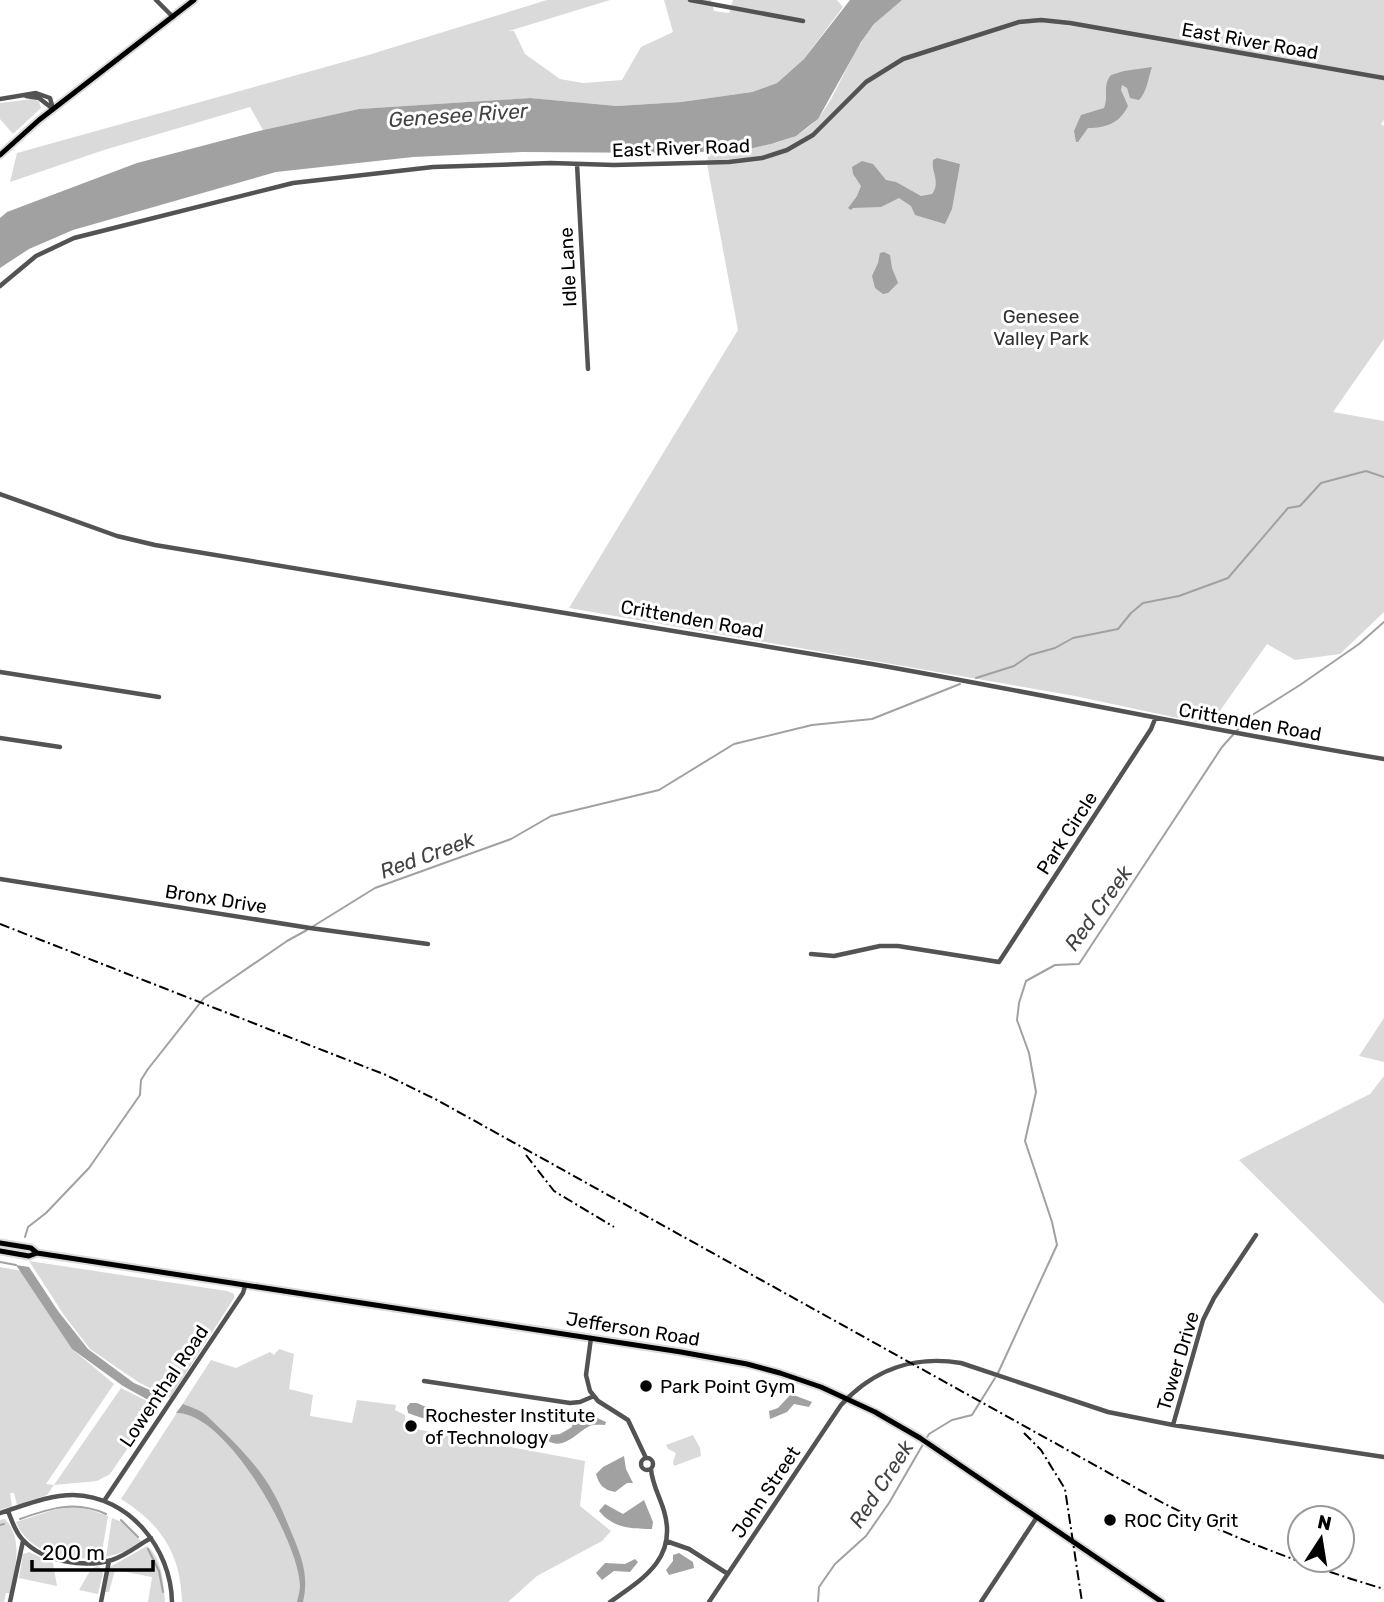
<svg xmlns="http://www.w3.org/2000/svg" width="1384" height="1602" font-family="Rubik,sans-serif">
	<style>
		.green { fill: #dadada }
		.water { fill: #a1a1a1 }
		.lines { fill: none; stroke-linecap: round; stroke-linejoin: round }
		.stream { stroke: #a1a1a1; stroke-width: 2 }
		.major-casing { stroke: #dbdbdb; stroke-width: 9 }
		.minor { stroke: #535353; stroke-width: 4.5 }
		.major { stroke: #000; stroke-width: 5 }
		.rail { stroke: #000; stroke-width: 2; stroke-dasharray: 10 3.5 2 3.5; stroke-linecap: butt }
		.poi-dot { fill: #000; stroke: #fff; stroke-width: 2.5 }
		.labels { text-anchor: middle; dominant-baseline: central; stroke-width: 6; stroke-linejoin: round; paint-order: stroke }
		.street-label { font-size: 19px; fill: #000; stroke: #fff }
		.park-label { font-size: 19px; fill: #313131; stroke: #fff }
		.poi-label { font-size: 19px; fill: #000; stroke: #fff; text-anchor: start }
		.water-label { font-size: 21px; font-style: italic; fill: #424242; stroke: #fff }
	</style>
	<rect width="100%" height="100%" fill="#fff"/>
	<path class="green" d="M547 0H610L509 31H514L525 54 560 79 583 83 622 80 641 47 673 32 664 0H711L714 11 729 13 733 0H837L843 7 804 59 777 83 752 92 681 102 617 106 530 98 360 109 263 130 250 107 104 150 10 182 17 153 365 56Z
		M902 0H1384V120L1381 124 1384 126V339L1333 412 1384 421V612L1340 654 1295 660 1267 644 1210 725 1075 696 569 608 738 330 707 164 709 151C738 150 767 148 794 136 823 124 834 92 848 66 861 40 877 15 902 0Z
		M32 99 39 101 41 108 13 134 0 119V103Z
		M1384 1018V1062L1359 1056Z
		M1384 1076V1304L1239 1160 1370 1094Z
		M29 1261 227 1291 234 1294V1298L170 1398 138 1382 90 1349 64 1315Z
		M0 1267 22 1271 72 1349 114 1384 46 1484 54 1485 121 1388 157 1406 110 1474 97 1481 54 1485 47 1495 17 1505 14 1493H10L12 1506 0 1510Z
		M279 1349 294 1354 289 1389 313 1395 310 1416 352 1423 357 1400 396 1405 395 1410 405 1415V1427L585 1461 580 1506 611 1531 602 1541 537 1576 508 1602H182C181 1554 161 1524 121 1499L211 1360 236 1368 270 1352 274 1355Z
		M693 1435 700 1448 701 1456 674 1466 673 1462 676 1453 668 1449 666 1445Z
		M66 1506 88 1509 108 1516 101 1558C70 1560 30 1556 16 1522Z
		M112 1518 122 1522 141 1541 126 1551 106 1557Z
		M5 1519C24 1541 15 1566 10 1593H6L4 1602H0V1520Z
		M147 1546C162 1558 164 1584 165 1602H148L152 1577 115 1570 109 1592H105L110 1567Z
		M29 1552 53 1563 57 1586 19 1578 23 1554Z
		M98 1566 103 1573 98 1594 79 1590 91 1569Z"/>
	<path class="water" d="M850 0H902L874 24 861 42 818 119 796 136 771 144 744 150 676 153 522 152 413 157 276 172 73 230 29 249 0 268V218L7 212 137 163 263 130 359 109 530 98 617 106 681 102 752 92 777 83 804 59Z
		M1152 67C1148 78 1147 92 1139 100L1130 98 1127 88 1122 85 1121 90 1128 106C1120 123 1106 128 1088 128L1078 142H1076L1074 131 1081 115 1104 108C1109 96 1102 86 1111 75L1124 71Z
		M937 158 960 164 952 209 945 224 915 215 911 206 899 198 881 207 853 208 851 210 848 208 857 196 861 186 853 174 852 167 862 161 873 164 886 180 896 182 921 196 932 194C941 182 931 173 933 160Z
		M884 252 890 255 892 268 898 283 888 293 883 294 875 288 872 276 878 263 880 253Z
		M16 1265 29 1267 58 1311 88 1349 134 1383 166 1397 159 1406 123 1386 72 1349Z
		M791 1394 812 1402 809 1407 794 1404 787 1412 770 1419 769 1411 778 1408Z
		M410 1403H417L438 1412 459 1411 466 1419 463 1422C451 1418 443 1420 432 1420 424 1419 416 1416 408 1413L407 1407Z
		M183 1404C190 1407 201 1410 207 1416 230 1438 258 1464 274 1494 281 1506 286 1520 292 1534 302 1558 309 1576 303 1602H297C298 1597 300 1591 300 1586 299 1541 226 1411 176 1413Z
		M581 1417H595L606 1422 605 1425C599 1425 592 1424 588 1427 575 1434 564 1450 548 1441L551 1435 560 1434 572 1427 573 1419Z
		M624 1456 626 1469 633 1483H627L615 1492C604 1490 599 1485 596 1474L603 1467Z
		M644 1500 653 1522 652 1529C631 1529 613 1528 599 1511L605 1504 623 1514Z
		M679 1553 693 1562 694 1568 669 1575 666 1570 673 1561V1555Z
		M635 1559 638 1562 630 1572 614 1571 602 1580 596 1573 605 1563 625 1564Z"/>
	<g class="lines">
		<path class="stream" d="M976 678 1014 666 1030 655 1055 648 1073 638 1118 629 1131 613 1143 603 1179 596 1228 578 1288 508 1300 506 1321 483 1366 471 1384 477
			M312 927 375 888 511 839 551 816 659 790 734 744 812 725 872 719 960 684
			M25 1237 28 1227 46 1213 89 1168 140 1095 141 1080 148 1069 204 998 287 941 307 930
			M0 1262 16 1265
			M998 1373 1057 1245 1052 1222 1025 1141 1036 1092 1029 1053 1017 1020 1019 1003 1026 981 1055 965 1079 964 1222 747 1249 717 1300 685 1359 644 1384 622
			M20 1519C51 1508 75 1500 106 1514
			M121 1520 138 1537
			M0 1525 4 1524
			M148 1549 159 1571 163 1592
			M818 1602 819 1587 835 1564 866 1536 889 1503 929 1434 952 1420 972 1415 995 1378"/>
		<g class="major-casing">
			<path id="major" d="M0 155 39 120 194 0
				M0 1243 31 1248 37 1253
				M0 1251 29 1256 37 1253 681 1352 747 1364 780 1373 821 1387 875 1412 920 1438 1162 1602"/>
		</g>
		<path class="minor" d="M156 0 173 17
			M690 0 803 21
			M26 96 39 98 53 109
			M0 99 36 93 50 98 53 109
			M577 164 588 369
			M0 286 36 256 74 238 293 183 433 167 551 163 614 165 729 162 762 158 787 150 813 135 866 82 903 59 1019 22 1041 20 1070 23 1384 78
			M0 494 117 536 155 545C394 586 633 623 872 664 1043 694 1213 731 1384 759
			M0 672 159 697
			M0 738 60 747
			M0 879 310 928 428 944
			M811 954 834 956 880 946H898L999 962 1151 729 1155 719
			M591 1338 586 1375 590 1391 598 1401 628 1420 646 1458
			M424 1381 570 1403 580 1402 594 1396
			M1173 1425 1203 1320 1214 1298 1256 1235
			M641 1464a6 6 0 1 1 12 0a6 6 0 1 1-12 0Z
			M104 1501 243 1293 245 1286
			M8 1511C12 1521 15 1532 23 1540 43 1562 85 1568 112 1560 127 1555 138 1545 151 1538
			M0 1513C23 1506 48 1495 73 1495 129 1496 171 1548 172 1602
			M666 1541 689 1549 728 1574
			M10 1602 23 1541
			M101 1602 109 1561
			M610 1602C643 1579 678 1558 664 1511 660 1497 652 1484 651 1469
			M709 1602 841 1405C873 1370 914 1355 961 1363L1108 1412 1173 1425 1384 1457
			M981 1602 1037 1517"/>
		<use href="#major" class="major"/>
		<path class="rail" d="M0 924 386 1075 437 1100 1163 1503C1234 1539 1307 1566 1384 1589
			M526 1155 554 1191 614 1227
			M1024 1433 1041 1450 1065 1489 1082 1602"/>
	</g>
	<g class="poi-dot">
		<circle cx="646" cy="1386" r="7"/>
		<circle cx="411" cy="1426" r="7"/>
		<circle cx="1110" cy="1520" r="7"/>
	</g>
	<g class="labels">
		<g class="street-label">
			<text transform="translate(1250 41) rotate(10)">East River Road</text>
			<text transform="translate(681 148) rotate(-2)">East River Road</text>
			<text transform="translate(568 267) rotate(-93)">Idle Lane</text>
			<text transform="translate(692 619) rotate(10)">Crittenden Road</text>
			<text transform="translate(1250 722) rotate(10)">Crittenden Road</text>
			<text transform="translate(1067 833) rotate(-57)">Park Circle</text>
			<text transform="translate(216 899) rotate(9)">Bronx Drive</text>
			<text transform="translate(633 1329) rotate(9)">Jefferson Road</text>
			<text transform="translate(1178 1361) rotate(-73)">Tower Drive</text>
			<text transform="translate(164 1386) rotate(-56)">Lowenthal Road</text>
			<text transform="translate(766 1492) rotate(-56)">John Street</text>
		</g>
		<g class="park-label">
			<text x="1041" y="316">Genesee<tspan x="1041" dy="22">Valley Park</tspan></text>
		</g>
		<g class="poi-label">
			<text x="660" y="1386">Park Point Gym</text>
			<text x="425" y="1415">Rochester Institute<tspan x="425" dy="22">of Technology</tspan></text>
			<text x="1124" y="1520">ROC City Grit</text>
		</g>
		<g class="water-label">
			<text transform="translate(458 115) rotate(-4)">Genesee River</text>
			<text transform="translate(427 855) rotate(-20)">Red Creek</text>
			<text transform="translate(1098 908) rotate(-54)">Red Creek</text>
			<text transform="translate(881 1484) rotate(-57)">Red Creek</text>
		</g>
	</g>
	<g transform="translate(1321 1539) rotate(12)"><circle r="33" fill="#ffffff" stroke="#999999" stroke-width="2"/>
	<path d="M0-5L12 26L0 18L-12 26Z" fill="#000000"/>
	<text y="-10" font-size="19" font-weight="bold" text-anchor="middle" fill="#000000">N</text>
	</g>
	<path d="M32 1560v10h121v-10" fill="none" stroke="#000000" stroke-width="3.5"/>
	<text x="42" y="1560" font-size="21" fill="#000000" stroke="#ffffff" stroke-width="5" paint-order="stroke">200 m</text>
</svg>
